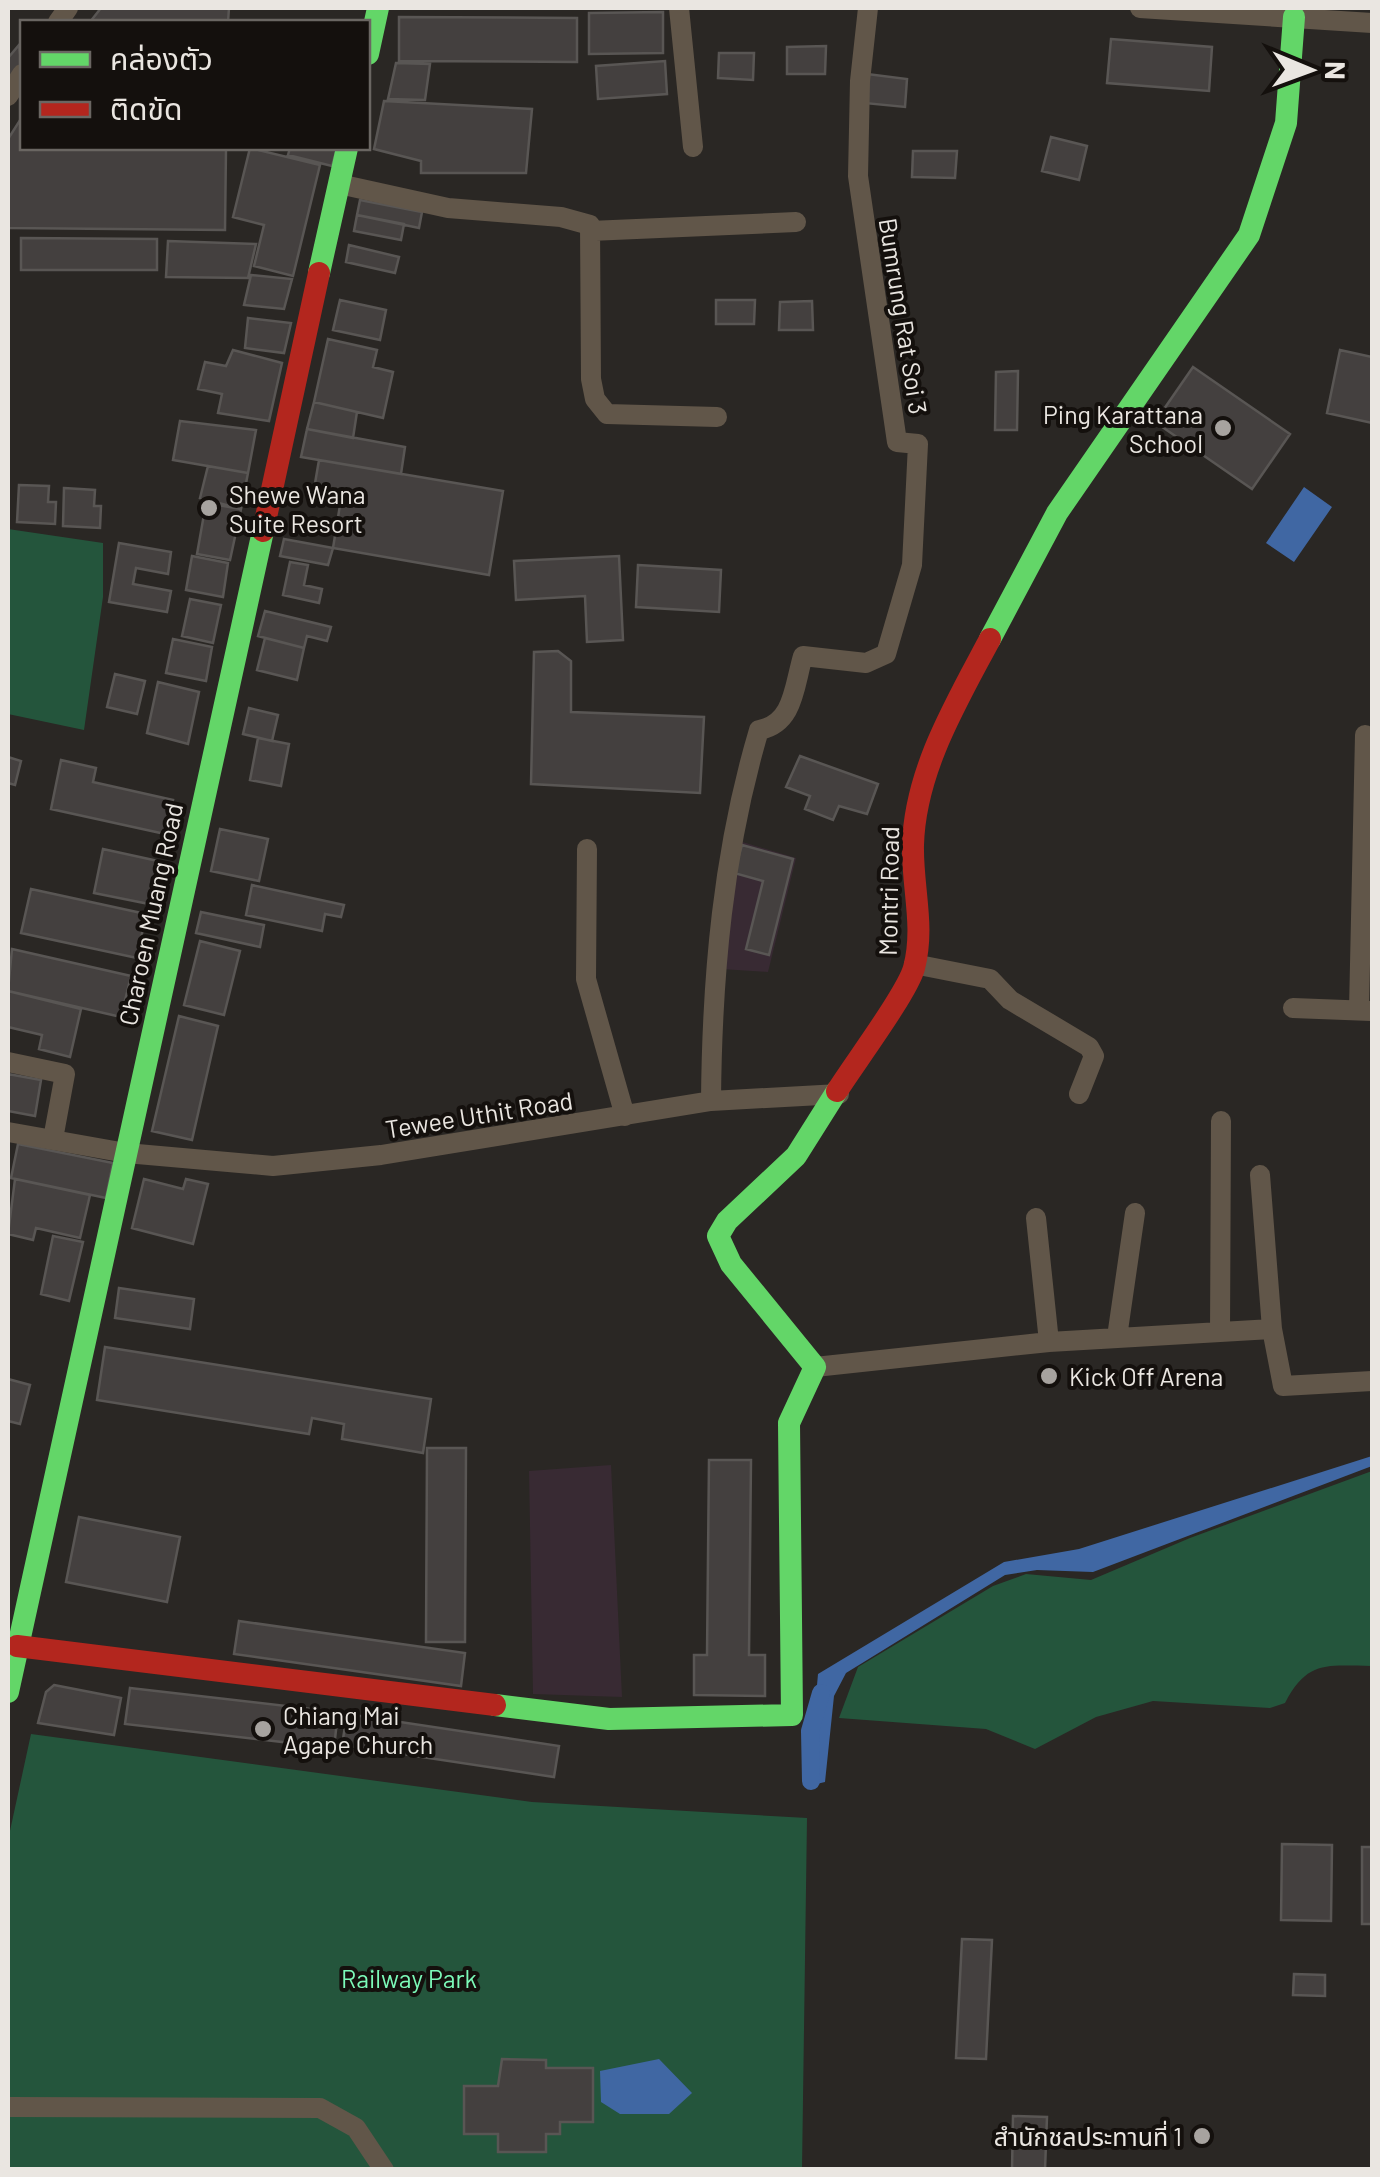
<svg xmlns="http://www.w3.org/2000/svg" width="1380" height="2177" font-family="Barlow,'Noto Sans Thai',sans-serif">
	<style>
		.industrial { fill: #382a33 }
		.green { fill: #24553c }
		.water { fill: #4067a3 }
		.lines { fill: none; stroke-linecap: round; stroke-linejoin: round }
		.canal { stroke: #4067a3; stroke-width: 18 }
		.building { fill: #44403f; stroke: #595654; stroke-width: 2.5 }
		.street { stroke: #615649; stroke-width: 20 }
		.fast { stroke: #63d668; stroke-width: 22 }
		.jam { stroke: #b3261e; stroke-width: 22 }
		.poi-dot { fill: #a7a39f; stroke: #14100d; stroke-width: 4 }
		.labels { text-anchor: middle; dominant-baseline: central; stroke-width: 8; stroke-linejoin: round; paint-order: stroke }
		.street-label { font-size: 25px; fill: #eae6e1; stroke: #14100d }
		.poi-label { font-size: 25px; fill: #eae6e1; stroke: #14100d; text-anchor: start }
		.park-label { font-size: 25px; fill: #7cfab9; stroke: #14100d }
	</style>
	<rect width="100%" height="100%" fill="#2a2724"/>
	<path class="industrial" d="M739 841 796 858 768 972 721 969Z
		M611 1465 622 1697 533 1694 529 1471Z"/>
	<path class="green" d="M8 529 103 543V597L84 730 8 714Z
		M1372 1471V1666C1328 1666 1308 1659 1285 1703L1270 1708 1153 1701 1096 1717 1035 1749 986 1729 839 1718 858 1667 993 1586 1026 1574 1091 1580 1190 1538Z
		M31 1734 532 1802 807 1818 802 2169 8 2170V1840Z"/>
	<path class="water" d="M1304 487 1332 507 1294 562 1266 543Z
		M1372 1456V1466L1093 1572 1037 1570 1005 1575 846 1673 834 1696 825 1782 808 1786 818 1674 1004 1562 1079 1549Z
		M659 2059 692 2093 669 2114H620L601 2102 600 2071Z"/>
	<g class="lines">
		<path class="canal" d="M811 1781 810 1731 821 1693"/>
	</g>
	<path class="building" d="M101 8H229L228 22H90Z
		M663 12V53L589 54V13Z
		M399 17 577 18V62L399 61Z
		M1111 39 1212 47 1209 91 1107 83Z
		M19 45 22 69 8 90V58Z
		M826 46 825 74H787V47Z
		M719 53H754L753 80 718 78Z
		M665 61 667 94 598 99 596 66Z
		M396 63 430 64 425 100 388 99Z
		M867 74 907 79 905 107 864 103Z
		M384 101 532 109 526 173H421V161L374 149Z
		M22 117V148H226L225 230 8 228V139Z
		M1051 137 1087 146 1079 180 1042 171Z
		M250 148 320 165 293 276 254 266 264 225 233 217Z
		M290 148H337L332 166 288 155Z
		M913 151H957L955 178 912 177Z
		M360 200 422 212 419 228 357 215Z
		M357 215 404 224 401 240 354 231Z
		M21 238 157 239V270H21Z
		M168 241 256 244 248 278 166 277Z
		M349 245 399 257 395 273 346 262Z
		M251 275 292 279 284 309 244 305Z
		M340 300 386 310 380 340 333 330Z
		M716 300H755L754 324H716Z
		M812 301 813 330H779L780 302Z
		M248 318 291 323 284 353 245 348Z
		M328 339 377 350 373 367 393 372 383 418 314 402Z
		M233 350 282 363 269 421 218 413 222 394 198 389 205 362 226 366Z
		M1340 350 1372 357V423L1327 413Z
		M1193 367 1290 434 1252 489 1155 422Z
		M1018 371 1017 430H995L996 372Z
		M314 402 357 412 353 438 307 429Z
		M180 421 256 430 248 473 173 460Z
		M307 429 405 447 401 474 301 457Z
		M319 460 503 491 489 575 333 548 341 499 313 495Z
		M208 466 248 473 241 509 200 498Z
		M19 485 49 486 48 502H56L55 524 17 522Z
		M64 488 95 490 94 506H101L100 528 63 526Z
		M206 503 241 509 230 560 197 554Z
		M284 539 333 548 328 565 280 556Z
		M119 543 171 552 168 574 136 568 133 584 171 591 167 612 109 602Z
		M192 556 228 563 223 597 186 590Z
		M619 556 623 640 587 642 585 596 516 600 514 561Z
		M290 562 308 565 304 585 322 589 319 603 283 595Z
		M638 565 721 570 719 612 636 607Z
		M190 599 221 605 213 643 182 636Z
		M265 611 331 627 327 641 307 636 304 648 258 636Z
		M265 638 304 648 297 680 257 670Z
		M173 639 212 647 206 681 166 673Z
		M558 651 571 661V712L704 717 700 793 531 784 534 652Z
		M115 674 145 681 137 714 107 707Z
		M158 682 199 692 188 744 147 733Z
		M249 708 278 715 272 741 243 734Z
		M258 738 289 744 281 786 250 780Z
		M800 756 878 784 867 814 839 806 833 820 805 809 810 796 786 787Z
		M8 757 21 761 15 785 8 783Z
		M61 760 96 768 93 782 173 800 165 834 51 809Z
		M220 829 268 839 259 881 211 871Z
		M742 845 793 859 769 955 746 949 763 881 734 873Z
		M103 849 158 861 149 904 94 893Z
		M252 885 344 905 341 917 325 914 322 931 246 915Z
		M31 889 146 914 137 958 21 933Z
		M201 912 264 925 260 947 196 933Z
		M200 941 240 951 224 1015 184 1005Z
		M12 949 131 976 121 1017 8 991Z
		M8 991 81 1009 70 1057 39 1049 42 1035 8 1027Z
		M179 1016 218 1026 192 1140 152 1131Z
		M8 1074 41 1080 35 1116 8 1111Z
		M18 1144 113 1163 106 1198 11 1178Z
		M15 1179 90 1195 80 1238 36 1228 33 1240 8 1234Z
		M144 1179 183 1189 186 1179 208 1184 193 1244 132 1228Z
		M53 1236 83 1242 69 1301 41 1294Z
		M119 1288 194 1299 190 1329 115 1318Z
		M105 1347 431 1399 423 1453 342 1439 344 1424 312 1418 309 1434 97 1400Z
		M8 1379 30 1385 20 1424 8 1421Z
		M427 1448H466L465 1642H426Z
		M709 1460H751L749 1655H765V1696L694 1695V1655H707Z
		M79 1517 180 1537 167 1602 66 1582Z
		M239 1621 465 1653 461 1686 234 1654Z
		M54 1685 121 1698 114 1735 38 1723 46 1692Z
		M130 1688 338 1712 334 1748 125 1724Z
		M347 1714 559 1746 554 1777 342 1745Z
		M1282 1844 1332 1845 1331 1921 1281 1920Z
		M1362 1847H1372V1924H1362Z
		M962 1939 992 1940 986 2059 956 2058Z
		M1294 1974 1325 1975V1996L1293 1995Z
		M502 2059 546 2060V2068H593V2122H560V2134H546V2152H498V2134H464V2086H498Z
		M1013 2116 1047 2117 1045 2170H1012Z"/>
	<g class="lines">
		<path class="street" d="M679 8 693 147
			M1140 8 1372 23
			M58 22 68 8
			M8 96 22 74
			M339 184 448 208 561 217 590 225 591 379 595 399 607 414 717 417
			M590 231 796 222
			M587 849 586 979 625 1116
			M914 964 990 979 1010 1000 1089 1047 1094 1056 1079 1094
			M1293 1008 1371 1011
			M1359 1010 1365 735
			M8 1062 65 1074 53 1139
			M711 1101C712 976 723 851 759 730 794 724 794 686 803 656L866 663 886 654 912 565 918 444 897 442 858 176 860 81 868 8
			M8 1132 126 1153 273 1166 381 1155 711 1101 839 1094
			M1260 1175 1272 1329 1283 1386 1372 1381
			M1036 1218 1049 1342
			M1220 1332 1221 1121
			M1117 1337 1135 1213
			M815 1367 1049 1342 1272 1329
			M8 2107 320 2108 356 2128 384 2170"/>
		<path class="fast" d="M368 54 378 8
			M319 273 347 148
			M990 639 1057 513 1249 235 1286 123 1294 17
			M8 1692 263 531
			M495 1705 609 1719 792 1715 789 1423 815 1367 731 1264 718 1236 727 1221 796 1156 837 1091"/>
		<path class="jam" d="M263 531 319 273
			M837 1091C854 1064 907 993 914 968 925 926 912 887 913 845 915 771 956 703 990 639
			M17 1646 495 1705"/>
	</g>
	<g class="poi-dot">
		<circle cx="1223" cy="428" r="10"/>
		<circle cx="209" cy="508" r="10"/>
		<circle cx="1049" cy="1376" r="10"/>
		<circle cx="263" cy="1729" r="10"/>
		<circle cx="1202" cy="2136" r="10"/>
	</g>
	<g class="labels">
		<g class="street-label">
			<text transform="translate(904 316) rotate(81)">Bumrung Rat Soi 3</text>
			<text transform="translate(888 891) rotate(-89)">Montri Road</text>
			<text transform="translate(150 914) rotate(-78)">Charoen Muang Road</text>
			<text transform="translate(479 1114) rotate(-9)">Tewee Uthit Road</text>
		</g>
		<g class="poi-label">
			<text x="1203" y="414" text-anchor="end">Ping Karattana<tspan x="1203" dy="29">School</tspan></text>
			<text x="229" y="494">Shewe Wana<tspan x="229" dy="29">Suite Resort</tspan></text>
			<text x="1069" y="1376">Kick Off Arena</text>
			<text x="283" y="1715">Chiang Mai<tspan x="283" dy="29">Agape Church</tspan></text>
			<text x="1182" y="2136" text-anchor="end">สำนักชลประทานที่ 1</text>
		</g>
		<g class="park-label">
			<text x="409" y="1978">Railway Park</text>
		</g>
	</g>
	<rect width="1380" height="2177" fill="none" stroke="#eae6e1" stroke-width="20"/>
	<rect x="20" y="20" width="350" height="130" fill="#14100d" stroke="#6a6662" stroke-width="2.5"/>
	<rect x="40" y="52" width="50" height="15" fill="#63d668" stroke="#6a6662" stroke-width="2.5"/>
	<text x="110" y="70" font-size="30" fill="#eae6e1">คล่องตัว</text>
	<rect x="40" y="102" width="50" height="15" fill="#b3261e" stroke="#6a6662" stroke-width="2.5"/>
	<text x="110" y="120" font-size="30" fill="#eae6e1">ติดขัด</text>
	<g transform="translate(1310 70) rotate(91)" stroke="#14100d" stroke-width="8" paint-order="stroke">
	<path d="M0-8L18 38L0 25L-18 38Z" fill="#eae6e1"/>
	<text y="-15" font-size="28" font-weight="bold" text-anchor="middle" fill="#eae6e1">N</text>
	</g>
</svg>
